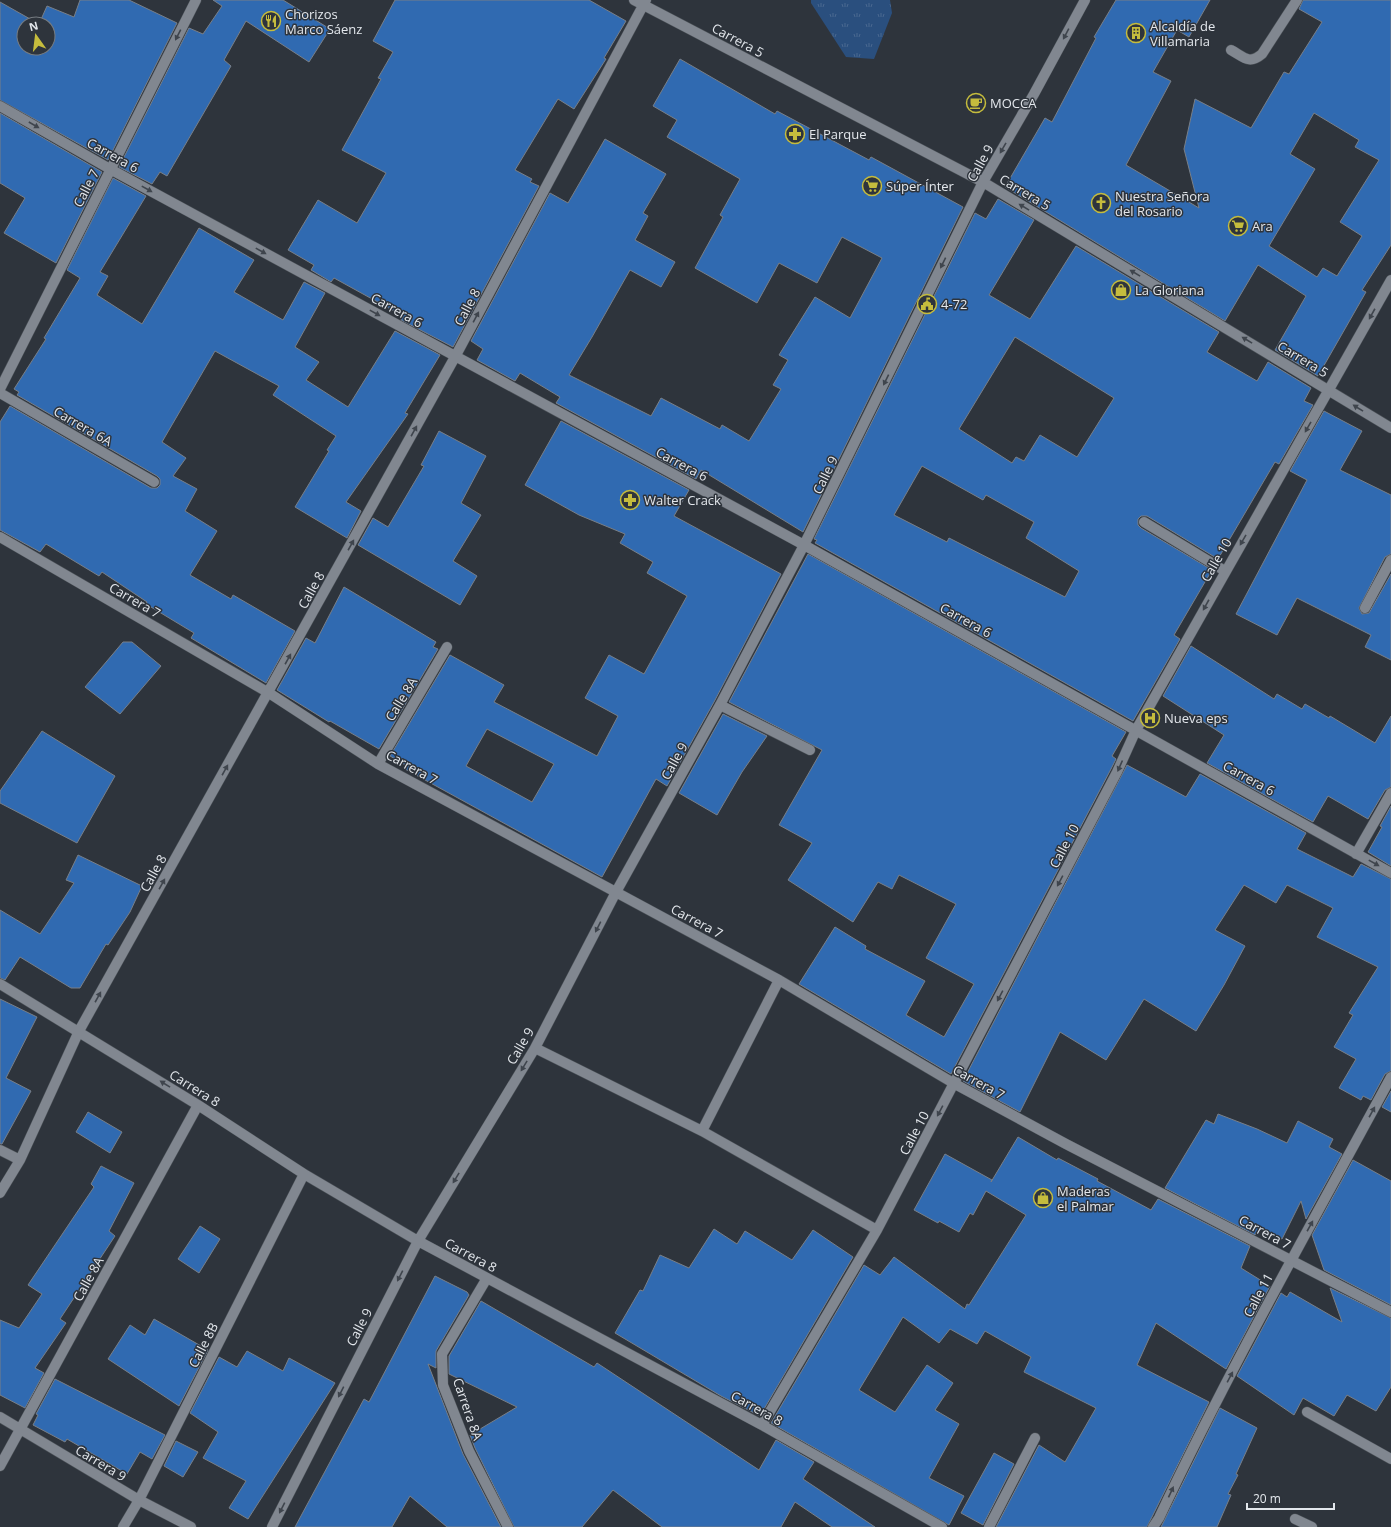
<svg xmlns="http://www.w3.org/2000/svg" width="1391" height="1527" font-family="'Open Sans',sans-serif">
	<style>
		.grass { fill: url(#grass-tufts) }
		.building { fill: #306ab1; stroke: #787f88; fill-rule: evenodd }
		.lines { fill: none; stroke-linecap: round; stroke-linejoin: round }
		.minor-casing { stroke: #4b5157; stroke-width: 11 }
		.minor { stroke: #818790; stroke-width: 10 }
		.oneway { fill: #3f454d }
		.labels { text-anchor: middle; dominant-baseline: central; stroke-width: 3; stroke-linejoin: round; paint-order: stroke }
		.poi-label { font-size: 13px; fill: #e3e7ec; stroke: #2e343c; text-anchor: start }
		.street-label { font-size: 13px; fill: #e3e7ec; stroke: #2e343c }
	</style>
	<defs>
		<pattern id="grass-tufts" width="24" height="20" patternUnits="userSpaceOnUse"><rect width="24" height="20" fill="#2a4f7e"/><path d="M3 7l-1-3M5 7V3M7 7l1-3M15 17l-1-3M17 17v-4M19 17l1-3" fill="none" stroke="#496890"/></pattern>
	</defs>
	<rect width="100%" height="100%" fill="#2e343c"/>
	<path class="grass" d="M811 0H890L892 13 874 59 846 57 811 3Z"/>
	<path class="building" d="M80 0H129L177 23 108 160 0 100V2L39 24H24V48H48V24H39L47 6 74 17Z
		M213 0H283L330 29 309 62 246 21 224 60 231 66 167 176 160 172 152 184 119 167 189 28 203 34 222 6Z
		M395 0H589L626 21 604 58 606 59 574 109 558 99 515 170 532 179 530 182 539 186 453 347 401 320 403 316 334 278 331 282 311 270 314 265 288 250 318 200 357 223 386 173 342 150 381 79 378 78 393 52 373 41Z
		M1116 0H1210L1189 37 1177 30 1153 72 1171 81 1126 165 1199 208 1184 149 1195 99 1251 128 1284 72 1289 74 1322 22 1299 9 1303 0H1391V245L1362 290 1366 292 1318 376 1275 350 1306 296 1258 265 1225 321 1005 187 1045 118 1052 122 1096 38 1094 37ZM1314 113 1359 140 1355 147 1379 160 1340 222 1362 236 1337 276 1323 268 1317 277 1269 246 1315 169 1290 154Z
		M680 59 775 114 777 111 869 160 871 157 963 207 803 532 701 470 696 479 567 409 556 403 560 397 520 373 515 381 477 360 483 349 471 341 550 193 568 203 605 139 666 174 643 213 648 216 635 240 675 262 661 287 630 270 592 337 569 375 651 416 661 398 720 429 722 425 749 441 781 389 773 385 788 360 779 355 815 297 850 318 882 258 842 237 817 283 779 263 757 303 695 268 723 217 720 215 740 179 667 137 677 120 653 106Z
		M0 113 102 172 56 263 4 233 25 198 0 183Z
		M113 178 146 196 100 272 108 276 97 295 142 324 199 228 254 260 234 292 283 320 304 282 325 293 295 347 319 362 306 380 348 407 395 331 440 355 405 413 408 414 346 502 361 511 347 538 295 507 329 451 327 450 336 436 273 395 279 386 215 351 162 442 186 458 173 476 197 489 185 511 217 531 190 575 231 599 233 595 295 631 266 683 191 638 194 633 146 604 147 602 102 572 99 576 46 544 40 552 0 530V422L10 406 151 488H157L160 485V479L157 476 17 395 19 392 14 389 46 339 44 338 80 278 67 270Z
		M998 199 1034 220 989 295 1030 319 1076 246 1219 332 1207 352 1257 381 1268 362 1311 388 1304 401 1313 405 1279 464 1275 462 1218 559 1147 516H1141L1138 519V525L1141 528 1212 570 1174 635 1180 639 1133 721 815 543 817 540 814 539 975 213 986 219ZM1015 337 1114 398 1077 457 1040 435 1024 461 1016 457 1012 463 959 429ZM922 466 983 500 986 495 1034 522 1026 538 1079 571 1065 597 949 538 947 542 894 515Z
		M1324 411 1362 431 1340 470 1391 495V554L1385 557 1359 608 1362 614 1369 613 1391 574V660L1365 647 1371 635 1297 598 1277 635 1236 614 1307 480 1290 471Z
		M561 421 689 490 674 516 781 574 714 702 667 786 656 779 602 877 405 769 407 766 390 756 450 655 504 685 494 702 597 756 618 716 585 698 609 655 644 674 687 596 647 573 653 562 620 543 625 534 579 515 525 485ZM487 729 554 764 532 802 466 766Z
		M439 431 486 456 461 503 481 515 453 561 477 576 460 605 358 545 373 518 388 527 424 466 421 465Z
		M808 554 1126 732 1112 756 1116 759 1111 769 951 1074 799 984 835 927 866 946 865 949 925 981 906 1015 944 1037 974 984 926 958 956 904 899 875 892 889 878 882 853 922 788 880 812 843 779 825 822 750 729 702Z
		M344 587 436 642 433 647 438 649 379 749 330 721 329 722 277 690 306 638 315 643Z
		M123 642H132L161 666 120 714 85 687Z
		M1191 646 1274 699 1277 694 1302 709 1305 704 1329 718 1330 716 1375 743 1391 716V787L1385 790 1368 819 1328 796 1313 822 1207 763 1224 735 1163 696Z
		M723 714 767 736 742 772 717 815 679 793Z
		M42 731 115 776 77 843 0 803V791Z
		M1127 765 1186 797 1200 774 1306 833 1297 849 1353 877 1361 864 1391 879V1071L1385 1074 1371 1100 1363 1096 1361 1100 1339 1088 1356 1059 1334 1047 1353 1015 1349 1013 1378 967 1317 937 1333 908 1287 885 1276 903 1244 885 1215 930 1245 946 1224 985 1196 1031 1144 999 1106 1060 1060 1032 1020 1112 963 1081Z
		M1391 806V866L1368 852 1382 827 1380 826Z
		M78 855 142 886 130 912 108 945 106 944 80 988H71L20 957 5 980 0 978V910L40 934 74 883 66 880Z
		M0 999 37 1017 6 1078 31 1091 2 1144H0Z
		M1391 1091V1112L1382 1107Z
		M88 1112 122 1132 110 1153 76 1132Z
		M1218 1114 1257 1129 1287 1143 1298 1121 1333 1139 1329 1147 1342 1154 1306 1219 1301 1201 1282 1239 1259 1227 1255 1235 1165 1188 1206 1120 1214 1124Z
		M1018 1137 1057 1160 1058 1158 1098 1179 1097 1181 1151 1210 1158 1199 1250 1246 1241 1268 1270 1286 1226 1369 1156 1323 1137 1365 1209 1402 1147 1527H996L1039 1445 1065 1462 1096 1408 1024 1372 1031 1357 985 1331 977 1344 950 1329 939 1343 903 1317 859 1390 895 1412 927 1365 953 1383 935 1410 959 1424 929 1478 964 1496 949 1525 771 1423 864 1265 880 1275 894 1257 965 1309 967 1304 969 1305 1026 1215 986 1191 973 1215 970 1213 959 1232 939 1221 938 1223 914 1210 945 1154 992 1180 991 1182Z
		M1353 1160 1391 1181V1305L1324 1270 1312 1235Z
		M101 1166 134 1183 109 1231 115 1236 60 1319 66 1323 35 1368 44 1373 25 1408 0 1395V1320L19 1328 42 1294 28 1285 94 1187 91 1184Z
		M200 1226 220 1239 199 1273 178 1259Z
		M714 1229 737 1244 745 1231 792 1260 813 1230 853 1257 760 1416 721 1396 615 1333 640 1290 643 1291 660 1255 689 1268Z
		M435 1276 467 1292 469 1295 436 1351V1368L428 1364 463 1454 501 1527H447L410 1496 392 1527H295L364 1399 369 1402Z
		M1330 1288 1391 1318V1387L1376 1411 1347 1395 1334 1416 1303 1398 1294 1415 1237 1376 1281 1293 1287 1297 1290 1292 1342 1322Z
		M481 1301 594 1367 597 1363 759 1470 776 1440 814 1462 803 1479 875 1527H832L795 1502 781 1527H662L613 1490 582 1527H514L475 1448 470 1435 517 1407 449 1374V1356Z
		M154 1319 208 1350 179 1406 108 1359 130 1325 145 1335Z
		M247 1351 283 1371 289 1358 335 1383 248 1519 229 1508 246 1481 203 1458 218 1432 190 1413 219 1357 237 1367Z
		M55 1379 165 1435 152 1459 140 1452 127 1474 67 1439 65 1442 33 1425 38 1415 36 1414Z
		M1220 1408 1257 1428 1236 1474 1238 1475 1228 1494 1231 1495 1217 1527H1161Z
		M176 1441 198 1452 183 1477 164 1466Z
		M994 1453 1014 1464 983 1525 961 1513Z"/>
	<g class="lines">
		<g class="minor-casing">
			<path id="minor" d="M634 0 983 182 1391 428
				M1231 50C1244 57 1249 65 1262 54L1297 0
				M0 106 110 169 804 545 1391 873
				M0 389 196 0
				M0 393 154 482
				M1144 522 1225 571
				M0 537 269 693 378 764 779 980 955 1084 1066 1144 1391 1312
				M1365 608 1391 560
				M720 705 810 750
				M378 764 447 647
				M1356 854 1391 793
				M0 984 198 1105 304 1174 418 1241 762 1425 942 1527
				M535 1048 702 1131 877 1230
				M702 1131 779 980
				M0 1150 20 1160
				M0 1193 20 1160 79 1031 455 357 646 0
				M487 1278 442 1354 443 1385 469 1451 508 1527
				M1307 1412 1391 1459
				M0 1417 139 1500 191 1527
				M762 1425 877 1230 1117 772 1136 730 1391 280
				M0 1466 198 1105
				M1295 1519 1312 1527
				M123 1527 139 1500 304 1174
				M272 1527 418 1241 535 1048 616 892 720 705 804 545 983 182 1034 94 1085 0
				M989 1527 1035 1438
				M1153 1527 1159 1518C1230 1368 1312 1223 1391 1077"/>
		</g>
		<use href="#minor" class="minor"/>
	</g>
	<defs><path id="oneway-solid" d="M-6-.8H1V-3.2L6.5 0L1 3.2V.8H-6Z"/></defs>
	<g class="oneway">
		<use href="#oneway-solid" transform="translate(1066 34) rotate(118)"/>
		<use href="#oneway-solid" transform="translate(178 35) rotate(117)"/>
		<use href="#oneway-solid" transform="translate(34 125) rotate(30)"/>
		<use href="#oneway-solid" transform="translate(1003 148) rotate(120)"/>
		<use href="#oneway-solid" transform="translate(147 189) rotate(29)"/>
		<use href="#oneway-solid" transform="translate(1024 207) rotate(-149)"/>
		<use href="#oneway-solid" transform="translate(261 251) rotate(29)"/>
		<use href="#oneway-solid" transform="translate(943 263) rotate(116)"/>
		<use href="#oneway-solid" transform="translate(1135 273) rotate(-149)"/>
		<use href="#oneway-solid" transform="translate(375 313) rotate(29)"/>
		<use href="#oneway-solid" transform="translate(1372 314) rotate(119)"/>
		<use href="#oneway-solid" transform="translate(476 317) rotate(-62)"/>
		<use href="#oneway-solid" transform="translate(1247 340) rotate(-149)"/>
		<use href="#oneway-solid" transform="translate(886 380) rotate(116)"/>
		<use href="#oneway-solid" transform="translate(1358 408) rotate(-148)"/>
		<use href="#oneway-solid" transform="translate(1308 427) rotate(120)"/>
		<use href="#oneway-solid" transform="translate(414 431) rotate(-61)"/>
		<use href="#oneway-solid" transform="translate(1243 540) rotate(120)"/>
		<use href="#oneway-solid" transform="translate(351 545) rotate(-61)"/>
		<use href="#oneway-solid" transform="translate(1206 605) rotate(119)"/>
		<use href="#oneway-solid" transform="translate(288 659) rotate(-61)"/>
		<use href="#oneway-solid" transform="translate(1120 766) rotate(114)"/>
		<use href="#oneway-solid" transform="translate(225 770) rotate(-61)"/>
		<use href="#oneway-solid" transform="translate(1374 863) rotate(29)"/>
		<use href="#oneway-solid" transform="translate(1060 881) rotate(118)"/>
		<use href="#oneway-solid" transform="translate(162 884) rotate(-61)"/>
		<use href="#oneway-solid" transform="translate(598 927) rotate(117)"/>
		<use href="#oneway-solid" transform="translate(1000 996) rotate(118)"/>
		<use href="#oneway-solid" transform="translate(98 997) rotate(-61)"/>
		<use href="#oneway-solid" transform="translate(524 1066) rotate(121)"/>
		<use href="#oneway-solid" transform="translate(165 1084) rotate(-148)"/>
		<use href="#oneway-solid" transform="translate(940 1111) rotate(118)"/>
		<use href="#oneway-solid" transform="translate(1372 1112) rotate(-61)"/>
		<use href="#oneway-solid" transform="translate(456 1178) rotate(121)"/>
		<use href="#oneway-solid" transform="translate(1310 1226) rotate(-61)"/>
		<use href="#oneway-solid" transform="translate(400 1276) rotate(117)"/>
		<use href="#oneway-solid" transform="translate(1230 1377) rotate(-62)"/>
		<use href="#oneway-solid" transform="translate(341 1392) rotate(117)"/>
		<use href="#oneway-solid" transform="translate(1171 1492) rotate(-65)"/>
		<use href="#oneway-solid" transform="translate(282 1508) rotate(117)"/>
	</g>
	<defs>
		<g id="restaurant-ring" transform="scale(1)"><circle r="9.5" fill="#2e343c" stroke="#c5bc3d" stroke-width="1.5"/><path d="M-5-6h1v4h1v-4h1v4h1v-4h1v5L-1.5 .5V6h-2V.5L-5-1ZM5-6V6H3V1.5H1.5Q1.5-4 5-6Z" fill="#c5bc3d"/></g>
		<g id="building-ring" transform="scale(1)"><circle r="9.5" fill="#2e343c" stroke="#c5bc3d" stroke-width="1.5"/><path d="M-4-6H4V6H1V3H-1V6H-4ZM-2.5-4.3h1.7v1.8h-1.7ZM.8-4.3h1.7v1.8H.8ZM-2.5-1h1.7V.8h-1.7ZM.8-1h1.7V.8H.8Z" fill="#c5bc3d"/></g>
		<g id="cafe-ring" transform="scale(1)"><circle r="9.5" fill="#2e343c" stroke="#c5bc3d" stroke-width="1.5"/><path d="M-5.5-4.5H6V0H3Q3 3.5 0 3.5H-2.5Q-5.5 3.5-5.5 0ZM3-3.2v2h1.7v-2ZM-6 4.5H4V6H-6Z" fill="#c5bc3d"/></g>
		<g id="pharmacy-ring" transform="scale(1)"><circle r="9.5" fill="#2e343c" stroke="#c5bc3d" stroke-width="1.5"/><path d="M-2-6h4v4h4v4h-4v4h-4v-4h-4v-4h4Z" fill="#c5bc3d"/></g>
		<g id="supermarket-ring" transform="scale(1)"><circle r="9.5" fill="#2e343c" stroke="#c5bc3d" stroke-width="1.5"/><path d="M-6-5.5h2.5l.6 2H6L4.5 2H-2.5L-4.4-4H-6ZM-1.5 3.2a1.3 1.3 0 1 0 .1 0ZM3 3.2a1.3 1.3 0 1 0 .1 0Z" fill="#c5bc3d"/></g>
		<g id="church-ring" transform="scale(1)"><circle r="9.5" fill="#2e343c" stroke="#c5bc3d" stroke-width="1.5"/><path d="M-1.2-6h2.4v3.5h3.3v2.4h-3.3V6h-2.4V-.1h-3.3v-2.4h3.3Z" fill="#c5bc3d"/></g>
		<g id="shop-ring" transform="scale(1)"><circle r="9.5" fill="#2e343c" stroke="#c5bc3d" stroke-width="1.5"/><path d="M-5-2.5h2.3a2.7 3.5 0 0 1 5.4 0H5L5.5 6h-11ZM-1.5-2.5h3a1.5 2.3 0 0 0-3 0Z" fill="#c5bc3d"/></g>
		<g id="civic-ring" transform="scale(1)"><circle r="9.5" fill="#2e343c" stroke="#c5bc3d" stroke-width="1.5"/><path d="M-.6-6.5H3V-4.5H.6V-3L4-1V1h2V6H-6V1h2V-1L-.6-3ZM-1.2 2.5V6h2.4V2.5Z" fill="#c5bc3d"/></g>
		<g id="hospital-ring" transform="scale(1)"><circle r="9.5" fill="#2e343c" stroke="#c5bc3d" stroke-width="1.5"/><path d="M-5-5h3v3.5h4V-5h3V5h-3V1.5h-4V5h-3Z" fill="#c5bc3d"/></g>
	</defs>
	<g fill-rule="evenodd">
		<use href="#restaurant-ring" x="271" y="21"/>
		<use href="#building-ring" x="1136" y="33"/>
		<use href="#cafe-ring" x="976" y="103"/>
		<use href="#pharmacy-ring" x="795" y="134"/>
		<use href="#supermarket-ring" x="872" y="186"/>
		<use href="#church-ring" x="1101" y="203"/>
		<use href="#supermarket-ring" x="1238" y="226"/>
		<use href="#shop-ring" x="1121" y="290"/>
		<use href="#civic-ring" x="927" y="304"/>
		<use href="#pharmacy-ring" x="630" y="500"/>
		<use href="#hospital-ring" x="1150" y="718"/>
		<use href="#shop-ring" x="1043" y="1198"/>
	</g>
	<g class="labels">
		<g class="poi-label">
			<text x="285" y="14">Chorizos<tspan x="285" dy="15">Marco Sáenz</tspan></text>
			<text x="1150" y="26">Alcaldía de<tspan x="1150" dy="15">Villamaria</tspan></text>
			<text x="990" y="103">MOCCA</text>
			<text x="809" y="134">El Parque</text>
			<text x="886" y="186">Súper Ínter</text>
			<text x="1115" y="196">Nuestra Señora<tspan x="1115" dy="15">del Rosario</tspan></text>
			<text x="1252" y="226">Ara</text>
			<text x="1135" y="290">La Gloriana</text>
			<text x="941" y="304">4-72</text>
			<text x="644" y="500">Walter Crack</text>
			<text x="1164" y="718">Nueva eps</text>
			<text x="1057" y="1191">Maderas<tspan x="1057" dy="15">el Palmar</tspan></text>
		</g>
		<g class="street-label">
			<text transform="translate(738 40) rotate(28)">Carrera 5</text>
			<text transform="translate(113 155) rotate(29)">Carrera 6</text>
			<text transform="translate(980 163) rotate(-61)">Calle 9</text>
			<text transform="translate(86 188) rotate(-63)">Calle 7</text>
			<text transform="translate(1025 192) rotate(31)">Carrera 5</text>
			<text transform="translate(467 307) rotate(-62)">Calle 8</text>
			<text transform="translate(397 310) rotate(29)">Carrera 6</text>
			<text transform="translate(1303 359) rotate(31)">Carrera 5</text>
			<text transform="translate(83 426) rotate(30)">Carrera 6A</text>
			<text transform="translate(682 464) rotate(28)">Carrera 6</text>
			<text transform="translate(825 475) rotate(-64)">Calle 9</text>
			<text transform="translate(1216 560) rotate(-60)">Calle 10</text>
			<text transform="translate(311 590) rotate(-61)">Calle 8</text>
			<text transform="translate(135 600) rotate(30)">Carrera 7</text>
			<text transform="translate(966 620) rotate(29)">Carrera 6</text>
			<text transform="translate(401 699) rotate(-59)">Calle 8A</text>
			<text transform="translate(674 761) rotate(-61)">Calle 9</text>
			<text transform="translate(412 767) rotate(29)">Carrera 7</text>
			<text transform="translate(1249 778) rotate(29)">Carrera 6</text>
			<text transform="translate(1064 846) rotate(-62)">Calle 10</text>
			<text transform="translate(153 873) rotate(-61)">Calle 8</text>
			<text transform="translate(697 921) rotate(28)">Carrera 7</text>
			<text transform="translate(520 1046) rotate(-60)">Calle 9</text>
			<text transform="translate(979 1082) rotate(29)">Carrera 7</text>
			<text transform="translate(195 1088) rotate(32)">Carrera 8</text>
			<text transform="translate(914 1133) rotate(-62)">Calle 10</text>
			<text transform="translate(1265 1232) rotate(28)">Carrera 7</text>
			<text transform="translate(471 1255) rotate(28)">Carrera 8</text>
			<text transform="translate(88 1279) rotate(-61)">Calle 8A</text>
			<text transform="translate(1258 1295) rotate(-62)">Calle 11</text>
			<text transform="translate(359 1327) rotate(-63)">Calle 9</text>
			<text transform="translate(203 1345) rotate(-63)">Calle 8B</text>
			<text transform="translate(757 1408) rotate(29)">Carrera 8</text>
			<text transform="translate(468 1409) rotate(71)">Carrera 8A</text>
			<text transform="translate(101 1463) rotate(31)">Carrera 9</text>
		</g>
	</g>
	<g transform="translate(36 36) rotate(346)"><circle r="19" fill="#2e343c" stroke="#767c82"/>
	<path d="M0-3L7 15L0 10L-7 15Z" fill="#c5bc3d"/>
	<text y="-6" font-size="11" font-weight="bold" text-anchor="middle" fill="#e3e7ec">N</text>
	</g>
	<path d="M1247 1503v6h87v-6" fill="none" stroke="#e3e7ec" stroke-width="2"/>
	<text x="1253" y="1503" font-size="12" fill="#e3e7ec" stroke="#2e343c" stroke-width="3" paint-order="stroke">20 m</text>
</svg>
